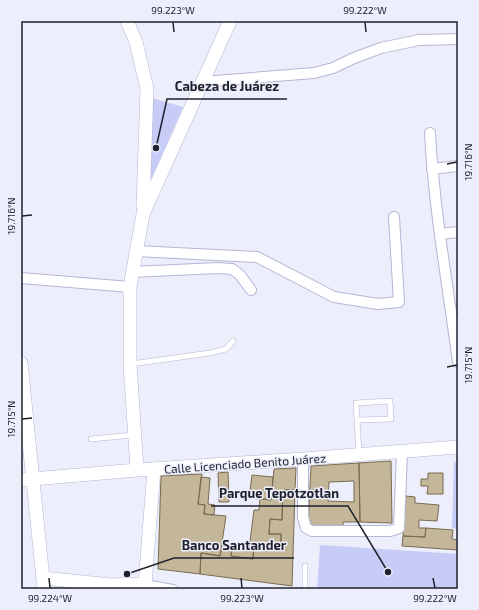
<svg xmlns="http://www.w3.org/2000/svg" width="479" height="610" font-family="'Exo 2',sans-serif">
	<style>
		.green { fill: #c7ccf7 }
		.building { fill: #c4b799; stroke: #786b4f; fill-rule: evenodd }
		.lines { fill: none; stroke-linecap: round; stroke-linejoin: round }
		.service-casing { stroke: #b3b7d5; stroke-width: 6 }
		.pedestrian-casing { stroke: #b3b7d5; stroke-width: 10 }
		.minor-casing { stroke: #b3b7d5; stroke-width: 12 }
		.tertiary-casing { stroke: #b3b7d5; stroke-width: 14 }
		.service { stroke: #fff; stroke-width: 5 }
		.pedestrian { stroke: #fff; stroke-width: 8 }
		.minor { stroke: #fff; stroke-width: 10 }
		.tertiary { stroke: #fff; stroke-width: 13 }
		.ticks { fill: none; stroke: #1f212c; stroke-width: 1.5 }
		.labels { text-anchor: middle; dominant-baseline: central; stroke-width: 3; stroke-linejoin: round; paint-order: stroke }
		.street-label { font-size: 12px; fill: #1f212c; stroke: #edeefb }
		.leader { fill: none; stroke: #1f212c; stroke-width: 1.5 }
		.callout-dot { fill: #1f212c; stroke: #edeefb; stroke-width: 1.5 }
		.callout-label { font-size: 13px; text-anchor: middle; font-weight: bold; fill: #1f212c; stroke: #edeefb; stroke-width: 3; stroke-linejoin: round; paint-order: stroke }
		.neatline { fill: none; stroke: #1f212c; stroke-width: 1.5 }
		.ticks-label { font-size: 10px; text-anchor: middle; fill: #1f212c }
	</style>
	<rect width="100%" height="100%" fill="#edeefb"/>
	<path class="green" d="M152 98 183 107 146 190Z
		M454 462H458V529L452 528Z
		M320 545 458 554V589H317Z"/>
	<path class="building" d="M391 461 392 523 360 522 359 463Z
		M359 463 360 522H343V528L308 526 311 466ZM354 481V502L328 501 329 482Z
		M296 468 295 490H283L282 520 270 519 269 534H281V547L254 544 253 559 231 556 232 547 249 549 254 510H259L260 498 271 500 274 469Z
		M228 472 229 502H219L218 473Z
		M428 473H443V494H427L428 486H421V479H428Z
		M202 474 198 504 205 505 204 514 226 516 220 556 201 553 200 574 158 569 161 476Z
		M252 475 273 477 271 500 249 498Z
		M201 477 210 478 208 504 215 505 214 515 204 514 205 505 198 504Z
		M283 490H295L292 586 200 574 201 553 220 556 223 542 233 543 231 556 253 559 254 544 281 547V534H269L270 519 282 520Z
		M406 496 415 497V503L439 505 437 521 419 520V528H426L425 537 403 536Z
		M426 528 453 530 452 539 458 540V550L402 546 403 536 425 537Z"/>
	<g class="lines">
		<g class="service-casing">
			<path id="service" d="M131 364 210 353 226 349 233 341
				M357 420 391 419 390 401 356 403 359 454
				M91 439 134 435
				M305 589V566"/>
		</g>
		<g class="pedestrian-casing">
			<path id="pedestrian" d="M145 584 173 589"/>
		</g>
		<g class="minor-casing">
			<path id="minor" d="M202 82 314 73 333 68 354 58 381 48 419 40 458 39
				M430 133C434 210 448 286 458 362
				M432 169 458 166
				M440 234 458 232
				M136 251 257 257 334 297 378 304 399 302 394 217
				M132 272 218 268 232 269 240 275 251 290
				M21 278 130 287
				M303 459V517L306 528 312 531H390L399 528 402 452"/>
		</g>
		<g class="tertiary-casing">
			<path id="tertiary" d="M127 21 136 42 147 89 143 206
				M21 363 44 589
				M137 470 130 364V287L143 214 230 21
				M21 480 137 470 303 459 458 447
				M43 578 111 585 145 584 154 469"/>
		</g>
		<use href="#service" class="service"/>
		<use href="#pedestrian" class="pedestrian"/>
		<use href="#minor" class="minor"/>
		<use href="#tertiary" class="tertiary"/>
	</g>
	<path class="ticks" d="M173 22 174 32M365 22 366 32M447 164 457 162M22 216 32 215M447 367 457 365M22 419 32 418M49 578 50 588M241 578 242 588M433 578 435 588"/>
	<g class="labels">
		<g class="street-label">
			<text transform="translate(245 463) rotate(-4)">Calle Licenciado Benito Juárez</text>
		</g>
	</g>
	<path class="leader" d="M156 148L167 99H287M388 572L348 506H211M127 574L174 558H294"/>
	<g class="callout-dot">
		<circle cx="156" cy="148" r="4"/>
		<circle cx="388" cy="572" r="4"/>
		<circle cx="127" cy="574" r="4"/>
	</g>
	<g class="callout-label">
		<text x="227" y="91">Cabeza de Juárez</text>
		<text x="279" y="498">Parque Tepotzotlan</text>
		<text x="234" y="550">Banco Santander</text>
	</g>
	<rect width="479" height="610" fill="none" stroke="#edeefb" stroke-width="44"/>
	<rect x="22" y="22" width="435" height="566" class="neatline"/>
	<g class="ticks-label">
		<text x="173" y="14">99.223°W</text>
		<text x="365" y="14">99.222°W</text>
		<text transform="translate(468 162) rotate(-90)" y="4">19.716°N</text>
		<text transform="translate(11 216) rotate(-90)" y="4">19.716°N</text>
		<text transform="translate(468 365) rotate(-90)" y="4">19.715°N</text>
		<text transform="translate(11 419) rotate(-90)" y="4">19.715°N</text>
		<text x="50" y="602">99.224°W</text>
		<text x="242" y="602">99.223°W</text>
		<text x="435" y="602">99.222°W</text>
	</g>
</svg>
